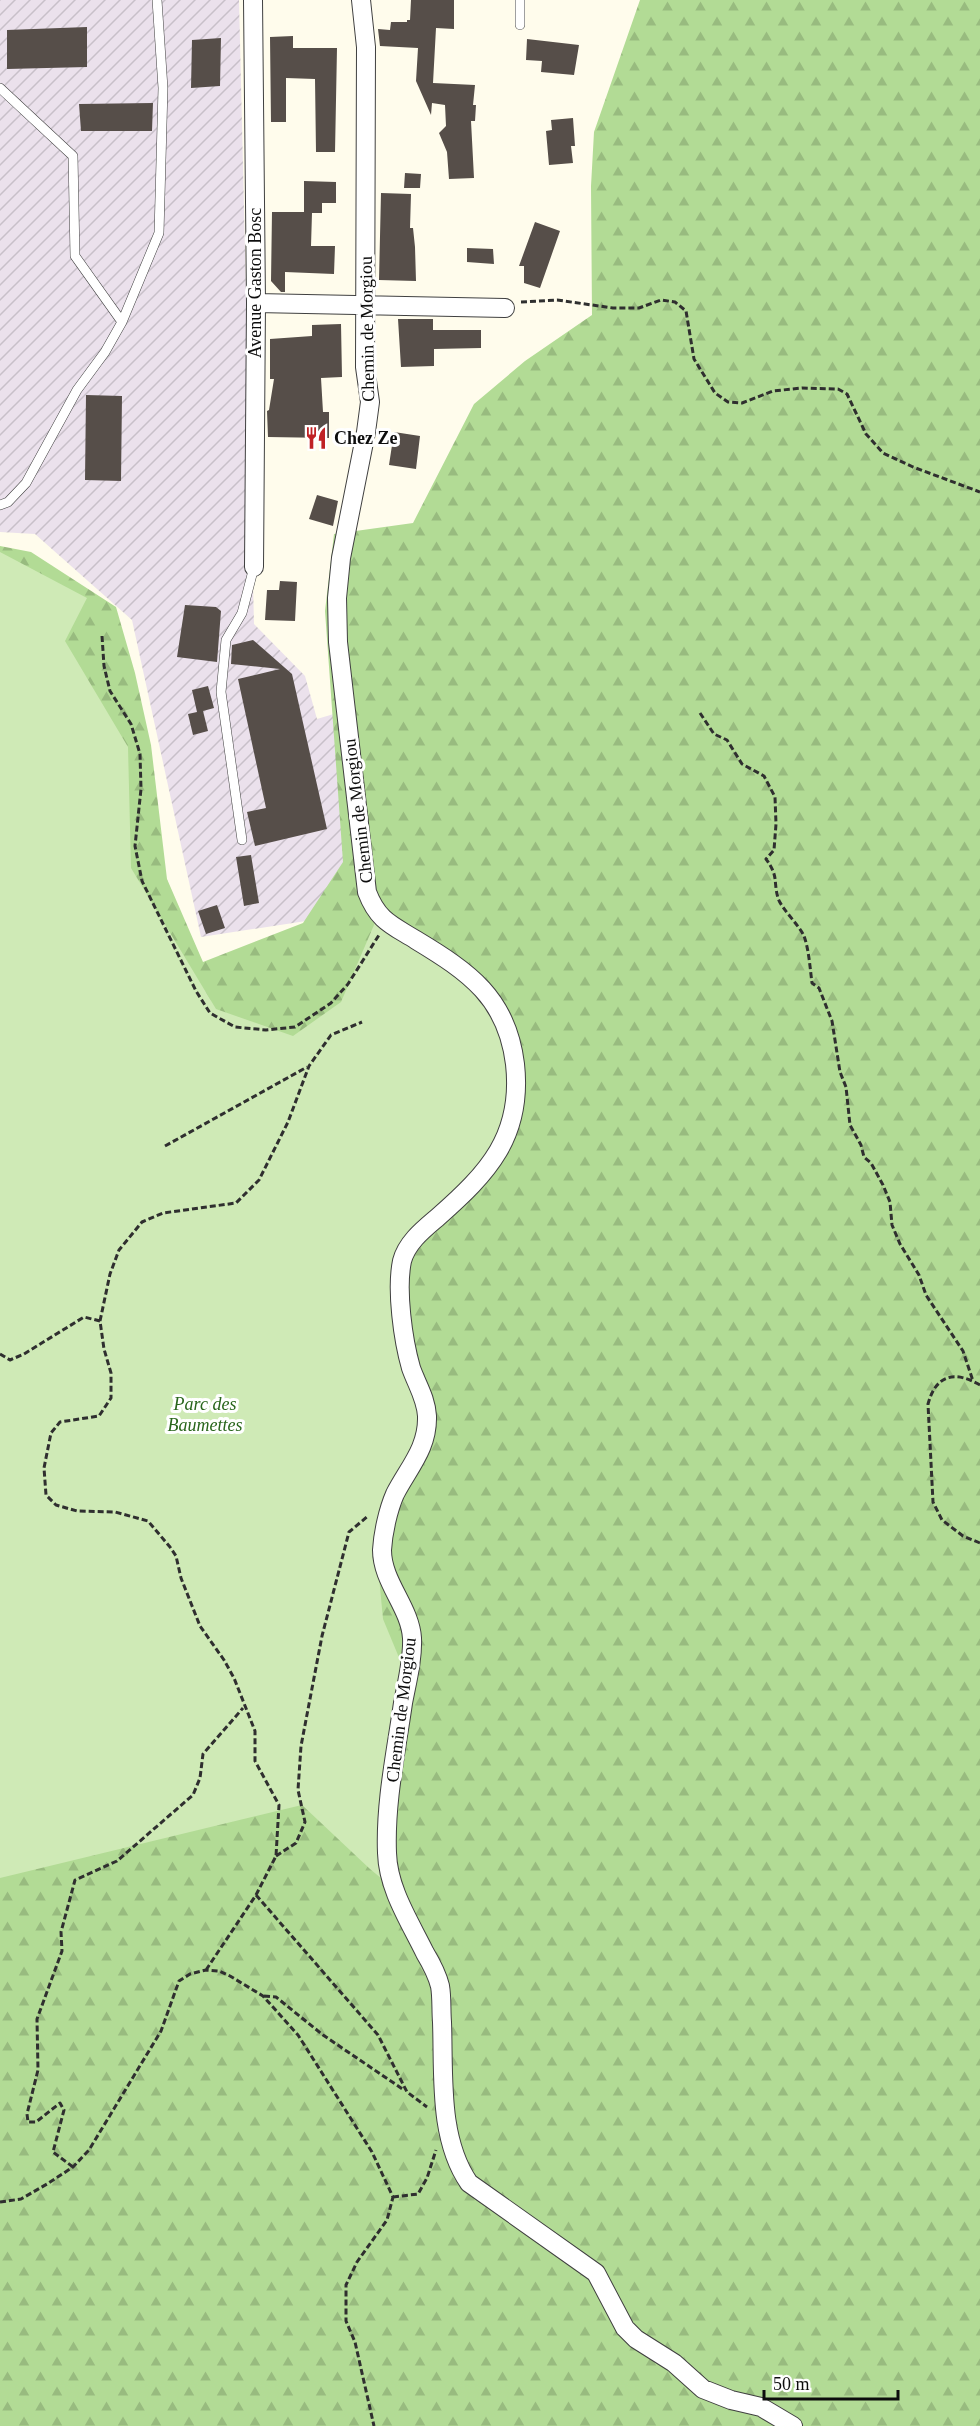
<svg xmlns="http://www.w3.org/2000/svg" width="980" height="2426" font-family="Georgia,serif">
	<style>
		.industrial { fill: url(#industrial-furrows) }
		.forest { fill: url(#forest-firs) }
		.park { fill: #cfeab6 }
		.building { fill: #564e49 }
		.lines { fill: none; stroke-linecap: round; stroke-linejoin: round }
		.service-casing { stroke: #404040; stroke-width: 10 }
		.minor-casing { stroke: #404040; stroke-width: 20 }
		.path { stroke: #2f2f2f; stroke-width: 3; stroke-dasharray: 6 3; stroke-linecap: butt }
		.service { stroke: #fff; stroke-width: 9 }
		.minor { stroke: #fff; stroke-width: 18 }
		.labels { text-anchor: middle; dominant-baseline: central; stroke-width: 6; stroke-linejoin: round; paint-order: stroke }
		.street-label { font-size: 18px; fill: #0d0d0d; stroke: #fff }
		.poi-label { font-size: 18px; font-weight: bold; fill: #0d0d0d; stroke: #fff; text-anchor: start }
		.park-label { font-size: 18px; font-style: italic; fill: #29661c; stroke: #fff }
	</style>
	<defs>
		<pattern id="industrial-furrows" width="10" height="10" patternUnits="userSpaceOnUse" patternTransform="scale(1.5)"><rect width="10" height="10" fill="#ebe1ec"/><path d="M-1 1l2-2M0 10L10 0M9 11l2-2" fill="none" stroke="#c8c0c9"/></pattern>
		<pattern id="forest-firs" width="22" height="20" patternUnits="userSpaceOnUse" patternTransform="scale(1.5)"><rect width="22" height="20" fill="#b2db95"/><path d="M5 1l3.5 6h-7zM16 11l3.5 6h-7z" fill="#98bb7f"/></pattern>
	</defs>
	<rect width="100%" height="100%" fill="#fffcec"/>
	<path class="industrial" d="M0 0H239L254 624 305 676 317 719 337 713 358 913 201 937 132 620 35 534 0 532Z"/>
	<path class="forest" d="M640 0H980V2426H0V546L31 552 116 607 135 673 151 745 167 879 203 962 303 923 343 862 325 611 334 534 413 523 474 404 525 361 592 315 591 186 594 132Z"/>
	<path class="park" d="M0 552 87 598 65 641 128 747 131 868 216 1009 293 1036 341 1002 374 925 377 909 485 998 502 1024 513 1098 496 1145 415 1239 399 1336 423 1436 377 1556 383 1619 405 1672 387 1789 393 1888 370 1869 302 1805 0 1878Z"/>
	<path class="building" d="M411 0H454V29L436 28 433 83 475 85 473 105H476L475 121H471L474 178 449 179 447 152 439 133 446 126 445 105 432 103 431 115 416 81 418 48 380 46 378 29 390 30 391 22H407V20H410Z
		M87 27V67L7 69V30Z
		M293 36V48H337L335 152H316L315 79 286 78V122H271L270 37Z
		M221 38 220 86 191 88 192 40Z
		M527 39 579 45 574 75 541 72 542 61 526 60Z
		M153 103 152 131H81L79 104Z
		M573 118 575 146H571L573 163 549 165 546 131 552 130 551 120Z
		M405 173 421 174 420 188H404Z
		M304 181 336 182V203H322V213H312L311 246H335L334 274 285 272V292H281L271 281 272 212H304Z
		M381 193 411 194 410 228H413L415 247 416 281 379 280Z
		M535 222 560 231 540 288 524 283V266H519Z
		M467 248 493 249 494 264 467 262Z
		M398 319H433V330H481V348L434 349V366L401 367Z
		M341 324 342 377 321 378 323 412H329V438L268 437 267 411 269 410 274 379H270V339L312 336V325Z
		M86 395 122 396 121 481 85 480Z
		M394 432 420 436 416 469 389 465Z
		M317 495 338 501 333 526 309 519Z
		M280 581 297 582 295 621 265 620 267 590H279Z
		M185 605 216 607 221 611 217 662 177 657Z
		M253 640 292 674 327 829 255 846 247 812 266 808 238 679 280 669 231 664 232 645Z
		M208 686 214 708 203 711 208 731 193 735 188 714 197 712 192 690Z
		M251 855 259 903 244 906 236 857Z
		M217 905 225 928 206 934 198 911Z"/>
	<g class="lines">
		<g class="service-casing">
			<path id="service" d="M520 0V25
				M0 88 73 156 75 256 122 322
				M0 505 8 502 26 483 77 390 105 352 122 322 159 233 163 88 157 0
				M242 840 221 692 226 640 242 613 254 567"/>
		</g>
		<g class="minor-casing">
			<path id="minor" d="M253 0 256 303 254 567
				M361 0 366 47 365 367 370 402 366 432 341 558 337 598 338 642 367 892C378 921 392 925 416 940 469 972 507 998 515 1064 523 1136 488 1173 438 1217 424 1229 407 1242 402 1261 396 1290 403 1340 411 1368 417 1385 426 1398 427 1416 428 1448 409 1467 395 1494 388 1510 383 1533 382 1550 382 1582 410 1607 412 1638 413 1659 407 1682 403 1703 396 1752 385 1803 387 1853 388 1889 410 1922 425 1953 431 1963 437 1974 440 1986 442 1997 441 2010 442 2022 444 2074 438 2138 469 2183L596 2273 625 2328 636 2339 674 2363 703 2389 731 2400 761 2407 793 2426
				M256 303 505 308"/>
		</g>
		<path class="path" d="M521 302 557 300 613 308H639L661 300 675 302 686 311 694 359 715 393 728 402 742 403 773 391 802 388 838 389 847 394 866 434 883 453 913 467 980 492
			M102 636 104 666 110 691 131 724 140 754 141 789 135 846 142 881 196 991 210 1013 235 1027 266 1030 295 1027 331 1003 348 984 379 935
			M700 713 714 734 727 740 742 764 764 776 775 797 776 824 774 850 766 859C779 877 773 880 778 898 781 908 799 925 804 936 809 950 810 968 812 983L819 988 832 1021 840 1072 846 1087 850 1125 861 1145 864 1157 871 1163 883 1185 890 1202 892 1225 900 1244 919 1275 926 1295 963 1351 973 1381
			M165 1146 307 1067
			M0 1354 10 1360 24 1354 84 1317 100 1321
			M980 1385C954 1370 936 1375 928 1404L933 1502 942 1520 963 1536 980 1543
			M276 1856 296 1843 305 1822 298 1790 301 1746 322 1636 349 1532 368 1516
			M256 1895 378 2035 407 2092 427 2107
			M206 1970 256 1895 276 1856 279 1805 255 1761V1731L234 1678 224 1660 200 1626 181 1578 176 1556 170 1547 148 1521 115 1512 77 1511 56 1505 46 1495 44 1468 51 1433 60 1422 99 1416 111 1398V1373L104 1349 100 1321 110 1274 119 1250 142 1222 163 1213 236 1203 259 1180 288 1122 309 1066 331 1035 362 1022
			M264 1996 276 1997 323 2035 404 2090
			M73 2167 53 2152 64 2110 60 2103 36 2122H28L27 2114 38 2070 37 2019 62 1951 61 1932 75 1880 117 1861 193 1795 200 1778 203 1754 243 1708
			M393 2197 418 2194 427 2178 436 2150
			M0 2202 21 2199 47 2184 73 2167 89 2150 161 2031 179 1981 190 1974 206 1970 219 1971 230 1976 263 1996 298 2035 372 2152 393 2197 387 2220 357 2262 346 2285V2321L355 2342 374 2426"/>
		<use href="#service" class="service"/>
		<use href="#minor" class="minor"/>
	</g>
	<defs>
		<g id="restaurant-bare" transform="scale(1.8)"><path d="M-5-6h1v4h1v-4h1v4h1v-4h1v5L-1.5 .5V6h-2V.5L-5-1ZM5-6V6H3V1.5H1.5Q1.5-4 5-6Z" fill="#c02225" stroke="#fff" stroke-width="2.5" paint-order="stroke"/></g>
	</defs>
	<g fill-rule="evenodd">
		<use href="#restaurant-bare" x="316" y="438"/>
	</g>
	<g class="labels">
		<g class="street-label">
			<text transform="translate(255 283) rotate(-90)">Avenue Gaston Bosc</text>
			<text transform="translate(367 329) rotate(-91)">Chemin de Morgiou</text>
			<text transform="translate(358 811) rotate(-97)">Chemin de Morgiou</text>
			<text transform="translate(401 1710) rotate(-83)">Chemin de Morgiou</text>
		</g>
		<g class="poi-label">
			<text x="334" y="438">Chez Ze</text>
		</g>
		<g class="park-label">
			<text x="205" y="1404">Parc des<tspan x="205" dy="21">Baumettes</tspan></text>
		</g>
	</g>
	<path d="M764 2390v9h134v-9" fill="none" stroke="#0d0d0d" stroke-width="3"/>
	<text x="773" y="2390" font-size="18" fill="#0d0d0d" stroke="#ffffff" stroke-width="4.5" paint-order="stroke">50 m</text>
</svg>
